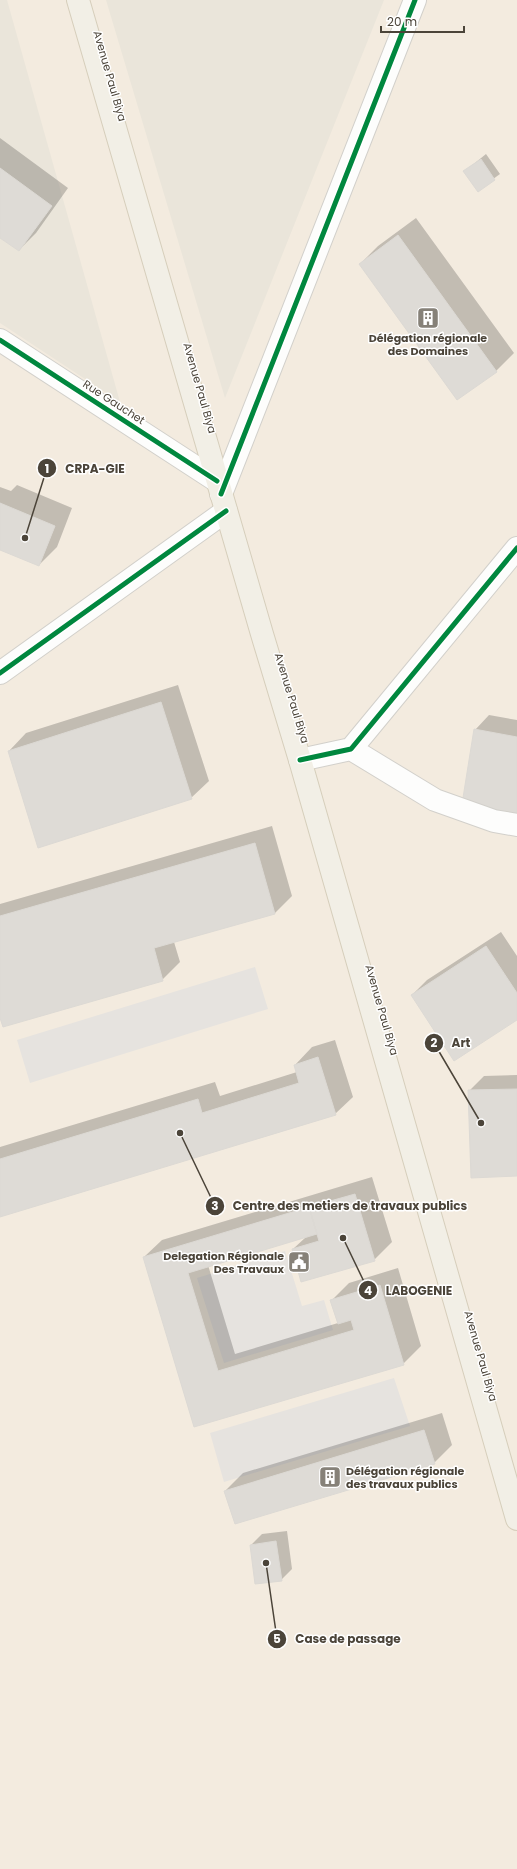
<svg xmlns="http://www.w3.org/2000/svg" width="517" height="1869" font-family="Poppins,sans-serif">
	<style>
		.commercial { fill: #f3ebdf }
		.education { fill: #eae5da }
		.parking { fill: #e6e3df }
		.shadow { fill: #0003 }
		.building { fill: #dedbd6; stroke: #dcd9d4 }
		.lines { fill: none; stroke-linecap: round; stroke-linejoin: round }
		.minor-casing { stroke: #d2d0cb; stroke-width: 24 }
		.major-casing { stroke: #d6cebb; stroke-width: 24 }
		.minor { stroke: #fdfdfc; stroke-width: 22 }
		.major { stroke: #f2efe6; stroke-width: 22 }
		.cycleway-casing { stroke: #fff; stroke-width: 8 }
		.cycleway { stroke: #00873e; stroke-width: 5 }
		.labels { text-anchor: middle; dominant-baseline: central; stroke-width: 3; stroke-linejoin: round; paint-order: stroke }
		.street-label { font-size: 11px; fill: #4b4439; stroke: #fff }
		.poi-label { font-size: 11px; font-weight: bold; fill: #4b4439; stroke: #fff }
		.leader { fill: none; stroke: #4b4439; stroke-width: 1.5 }
		.callout-dot { fill: #4b4439; stroke: #fff; stroke-width: 1.5 }
		.mark-label { font-size: 12px; text-anchor: middle; font-weight: bold; fill: #fff }
		.callout-label { font-size: 12px; text-anchor: middle; font-weight: bold; fill: #4b4439; stroke: #fff; stroke-width: 3; stroke-linejoin: round; paint-order: stroke }
	</style>
	<rect width="100%" height="100%" fill="#f4f2ee"/>
	<path class="commercial" d="M0 0H517V1869H0Z"/>
	<path class="education" d="M0 0H7L120 402 0 323Z
		M106 0H384L225 398Z"/>
	<path class="parking" d="M255 967 268 1009 30 1083 17 1040Z
		M285 1251 302 1306 324 1300 333 1330 224 1363 197 1278Z
		M394 1378 410 1426 224 1482 210 1433Z"/>
	<path class="shadow" d="M0 138 68 188 36 233 19 250 0 237Z
		M486 154 500 174 478 190 465 171Z
		M416 218 514 353 496 371 457 399 360 264 378 246Z
		M17 485 72 508 57 547 39 565 0 549V487L11 491Z
		M178 685 209 781 191 798 9 751 26 733Z
		M489 715 517 720V813L475 730Z
		M272 826 292 896 275 913 174 942 180 962 162 980 0 1015V904Z
		M501 932 517 956V1018L412 995 427 980Z
		M335 1040 353 1097 335 1114 0 1216V1147L215 1082 220 1096 297 1072 295 1065 312 1047Z
		M517 1075V1175L469 1091 484 1076Z
		M372 1177 392 1242 374 1260 293 1249 306 1237 208 1265 235 1354 338 1323 332 1300 349 1283 398 1268 421 1346 403 1364 194 1426 144 1257 162 1240Z
		M442 1413 452 1445 434 1463 225 1491 243 1473Z
		M287 1531 292 1569 281 1580 251 1545 262 1534Z"/>
	<path class="building" d="M481 159 495 180 478 192 463 171Z
		M0 168 52 206 19 251 0 238Z
		M398 235 497 372 457 400 359 264Z
		M0 503 55 526 39 566 0 550Z
		M161 702 192 799 38 848 8 751Z
		M474 729 517 737V814L462 804Z
		M255 843 275 914 154 948 163 981 3 1027 0 1018V916Z
		M486 946 517 993V1020L454 1061 411 995Z
		M318 1057 336 1115 0 1217V1159L198 1099 202 1113 299 1083 294 1065Z
		M517 1089V1176L471 1178 468 1090Z
		M355 1194 375 1261 301 1282 292 1249 319 1241 309 1207Z
		M309 1207 317 1234 188 1273 218 1371 354 1330 351 1320 338 1324 330 1300 380 1285 404 1365 194 1427 143 1257Z
		M424 1430 435 1464 235 1524 224 1491Z
		M276 1541 282 1581 255 1584 250 1545Z"/>
	<g class="lines">
		<g class="minor-casing">
			<path id="minor" d="M0 340 217 481
				M221 494 415 0
				M0 673 226 511
				M351 749 435 800 494 821 517 825
				M300 760 351 749 517 548"/>
		</g>
		<g class="major-casing">
			<path id="major" d="M78 0 262 634 300 760 517 1519"/>
		</g>
		<use href="#minor" class="minor"/>
		<use href="#major" class="major"/>
		<g class="cycleway-casing">
			<path id="cycleway" d="M0 340 217 481
				M221 494 415 0
				M0 673 226 511
				M300 760 351 749 517 548"/>
		</g>
		<use href="#cycleway" class="cycleway"/>
	</g>
	<defs>
		<g id="building-square" transform="scale(1.15)"><rect x="-9" y="-9" width="18" height="18" rx="4" fill="#868178" stroke="#fff"/><path d="M-4-6H4V6H1V3H-1V6H-4ZM-2.5-4.3h1.7v1.8h-1.7ZM.8-4.3h1.7v1.8H.8ZM-2.5-1h1.7V.8h-1.7ZM.8-1h1.7V.8H.8Z" fill="#fff"/></g>
		<g id="civic-square" transform="scale(1.15)"><rect x="-9" y="-9" width="18" height="18" rx="4" fill="#868178" stroke="#fff"/><path d="M-.6-6.5H3V-4.5H.6V-3L4-1V1h2V6H-6V1h2V-1L-.6-3ZM-1.2 2.5V6h2.4V2.5Z" fill="#fff"/></g>
	</defs>
	<g fill-rule="evenodd">
		<use href="#building-square" x="428" y="318"/>
		<use href="#civic-square" x="299" y="1262"/>
		<use href="#building-square" x="330" y="1477"/>
	</g>
	<g class="labels">
		<g class="street-label">
			<text transform="translate(110 76) rotate(74)">Avenue Paul Biya</text>
			<text transform="translate(200 388) rotate(74)">Avenue Paul Biya</text>
			<text transform="translate(114 402) rotate(33)">Rue Gauchet</text>
			<text transform="translate(292 698) rotate(73)">Avenue Paul Biya</text>
			<text transform="translate(382 1010) rotate(74)">Avenue Paul Biya</text>
			<text transform="translate(481 1356) rotate(74)">Avenue Paul Biya</text>
		</g>
		<g class="poi-label">
			<text x="428" y="338">Délégation régionale<tspan x="428" dy="13">des Domaines</tspan></text>
			<text x="284" y="1256" text-anchor="end">Delegation Régionale<tspan x="284" dy="13">Des Travaux</tspan></text>
			<text x="346" y="1471" text-anchor="start">Délégation régionale<tspan x="346" dy="13">des travaux publics</tspan></text>
		</g>
	</g>
	<path class="leader" d="M25 538L47 468M481 1123L434 1043M180 1133L215 1206M343 1238L368 1290M266 1563L277 1639"/>
	<g class="callout-dot">
		<circle cx="25" cy="538" r="4"/>
		<circle cx="481" cy="1123" r="4"/>
		<circle cx="180" cy="1133" r="4"/>
		<circle cx="343" cy="1238" r="4"/>
		<circle cx="266" cy="1563" r="4"/>
		<circle cx="47" cy="468" r="10"/>
		<circle cx="434" cy="1043" r="10"/>
		<circle cx="215" cy="1206" r="10"/>
		<circle cx="368" cy="1290" r="10"/>
		<circle cx="277" cy="1639" r="10"/>
	</g>
	<g class="mark-label">
		<text x="47" y="473">1</text>
		<text x="434" y="1047">2</text>
		<text x="215" y="1210">3</text>
		<text x="368" y="1295">4</text>
		<text x="277" y="1643">5</text>
	</g>
	<g class="callout-label">
		<text x="95" y="473">CRPA-GIE</text>
		<text x="461" y="1047">Art</text>
		<text x="350" y="1210">Centre des metiers de travaux publics</text>
		<text x="419" y="1295">LABOGENIE</text>
		<text x="348" y="1643">Case de passage</text>
	</g>
	<path d="M381 26v6h83v-6" fill="none" stroke="#4b4439" stroke-width="2"/>
	<text x="387" y="26" font-size="12" fill="#4b4439" stroke="#ffffff" stroke-width="3" paint-order="stroke">20 m</text>
</svg>
